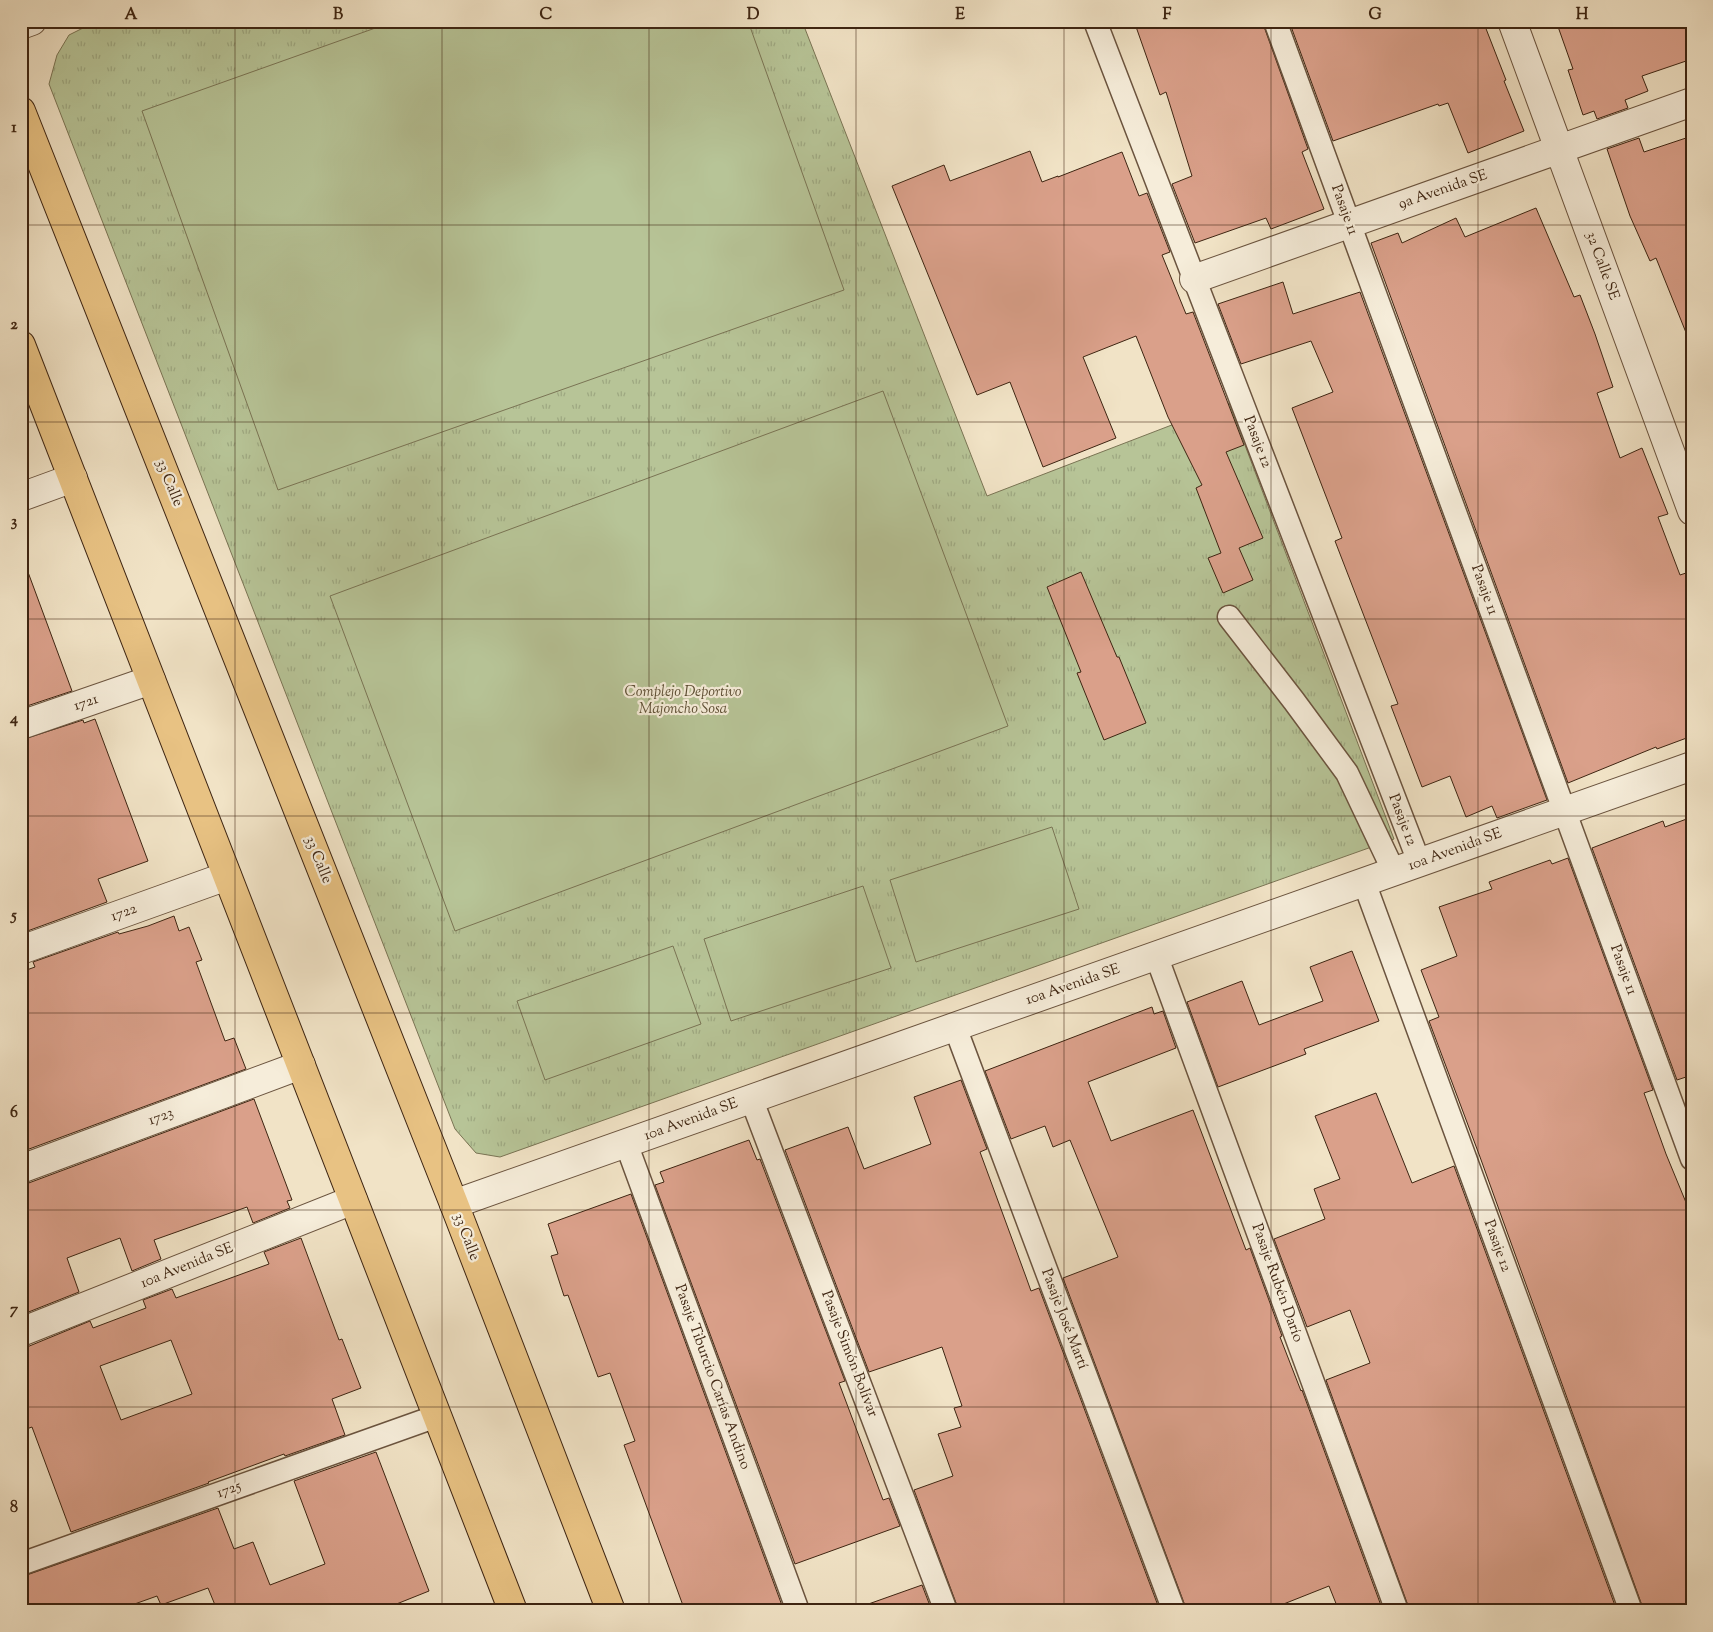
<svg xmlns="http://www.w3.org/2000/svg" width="1713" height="1632" font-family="'Sorts Mill Goudy',serif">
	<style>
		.park { fill: url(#park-tufts); stroke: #7a7454 }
		.pitch { fill: #b7c497; stroke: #7a7454 }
		.building { fill: #daa08a; stroke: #3e2512; fill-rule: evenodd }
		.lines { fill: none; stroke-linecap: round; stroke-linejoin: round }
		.service-casing { stroke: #6b543f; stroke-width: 25 }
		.minor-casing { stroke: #6b543f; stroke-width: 30 }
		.tertiary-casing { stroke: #6b543f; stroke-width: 30 }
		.primary-casing { stroke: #3e2512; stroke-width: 30 }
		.service { stroke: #f6edda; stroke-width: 22 }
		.minor { stroke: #f6edda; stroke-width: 28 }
		.tertiary { stroke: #f6edda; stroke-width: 28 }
		.primary { stroke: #e8c283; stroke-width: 28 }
		.grid { fill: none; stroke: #3e2512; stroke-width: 1; stroke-opacity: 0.55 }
		.labels { text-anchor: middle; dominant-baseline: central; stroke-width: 4.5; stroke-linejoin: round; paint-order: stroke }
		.street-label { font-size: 15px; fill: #3e2512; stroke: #f6edda }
		.park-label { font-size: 15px; font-style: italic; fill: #5c4d33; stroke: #f6edda }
		.neatline { fill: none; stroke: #3e2512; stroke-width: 2 }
		.grid-label { font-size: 16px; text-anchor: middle; font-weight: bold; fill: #3e2512 }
	</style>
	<defs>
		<pattern id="park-tufts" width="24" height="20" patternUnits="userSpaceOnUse" patternTransform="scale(1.25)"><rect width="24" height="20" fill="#b7c497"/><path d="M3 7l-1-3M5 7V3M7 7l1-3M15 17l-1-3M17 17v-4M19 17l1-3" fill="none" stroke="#9ea881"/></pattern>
	</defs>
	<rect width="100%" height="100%" fill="#f1e3c6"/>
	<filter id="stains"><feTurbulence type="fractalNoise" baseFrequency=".004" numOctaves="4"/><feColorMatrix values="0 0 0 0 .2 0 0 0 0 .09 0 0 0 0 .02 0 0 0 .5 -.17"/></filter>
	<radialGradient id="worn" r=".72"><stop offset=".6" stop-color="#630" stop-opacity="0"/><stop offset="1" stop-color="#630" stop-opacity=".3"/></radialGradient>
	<path class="park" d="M97 21H802L987 496 1229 403 1394 839 500 1157 476 1153 455 1129 49 84 57 55 69 35Z"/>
	<path class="pitch" d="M395 21H748L844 290 278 490 142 111Z
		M883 391 1008 726 455 931 330 596Z
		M1052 827 1079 909 916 962 890 880Z
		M863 886 891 968 731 1021 704 939Z
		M673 946 701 1024 545 1080 517 1001Z"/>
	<path class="building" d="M1134 21H1262L1308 149 1302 152 1324 209 1271 229 1266 218 1195 243 1172 184 1192 176 1166 92 1160 95Z
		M1289 21H1483L1506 80 1504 81 1524 131 1468 153 1448 103 1439 106 1438 104 1333 141Z
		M1556 21H1692V59L1642 76 1648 91 1625 100 1628 108 1597 119 1594 111 1583 115 1568 70 1573 69Z
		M1692 136V344L1691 345 1656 258 1650 261 1630 216 1607 149 1639 138 1644 152Z
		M1030 151 1042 182 1058 176V177L1122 152 1139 196 1147 193 1170 252 1162 255 1186 314 1193 312 1244 445 1226 452 1263 538 1239 548 1253 580 1223 593 1208 558 1221 553 1196 488 1202 485 1168 417 1136 336 1083 357 1116 438 1043 467 1010 382 977 395 892 186 944 165 950 181Z
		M1536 208 1574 297 1580 295 1595 334 1613 387 1597 393 1620 458 1642 448 1668 514 1658 517 1680 575 1692 571V736L1657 749 1656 747 1568 783 1371 243 1398 233 1402 243 1456 218 1465 237Z
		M1283 282 1293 314 1360 292 1547 800 1497 818 1492 806 1466 817 1450 776 1422 787 1391 706 1398 704 1335 541 1342 538 1292 408 1333 392 1311 341 1241 364 1218 304Z
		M25 564 72 691 21 708V565Z
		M1081 572 1117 657H1119L1146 723 1104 740 1077 673 1081 672 1047 587Z
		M95 719 148 861 98 879 107 902 22 933 21 740 83 720 84 723Z
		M1692 817V1075L1677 1080 1592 848 1663 821 1665 827Z
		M1568 858 1653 1090 1644 1093 1666 1154 1692 1217V1611H1644L1480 1157 1429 1021 1439 1017 1421 970 1457 956 1439 907 1492 889 1489 882 1550 860 1552 864Z
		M174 916 179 931 189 927 202 960 196 962 225 1041 234 1038 246 1069 21 1152V972L35 967 33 962 118 932 119 934 148 926Z
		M1352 951 1379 1021 1304 1049 1306 1054 1218 1087 1187 1002 1242 981 1259 1025 1323 1001 1310 967Z
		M1152 1007 1154 1014 1163 1011 1176 1048 1088 1082 1111 1141 1193 1110 1246 1250 1250 1248 1282 1336 1280 1337 1301 1391 1302 1390 1383 1611H1339L1329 1586 1266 1611H1187L1063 1278 1118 1257 1070 1140 1053 1147 1045 1126 1011 1139 985 1071Z
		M961 1080 987 1149 980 1152 1026 1277 1031 1291 1039 1288 1160 1611H959L914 1490 953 1476 938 1434 961 1427 954 1408 962 1406 942 1347 869 1372 785 1150 848 1127 864 1169 931 1144 914 1097Z
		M1376 1093 1412 1183 1454 1166 1617 1611H1410L1326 1380 1370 1363 1350 1310 1307 1327 1274 1239 1325 1219 1314 1189 1340 1179 1315 1116Z
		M254 1099 292 1200 287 1201 290 1208 253 1223 247 1207 154 1240 161 1259 132 1271 120 1238 67 1258 79 1292 21 1315V1184H26Z
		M749 1140 757 1160 760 1159 845 1381 839 1383 883 1500 889 1498 900 1526 795 1564 655 1185 664 1182 660 1172Z
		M631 1194 784 1611H685L624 1445 635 1441 610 1373 598 1377 568 1295 564 1296 551 1256 558 1254 548 1224Z
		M301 1238 339 1340 342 1339 361 1388 332 1399 345 1435 285 1456 284 1454 208 1482 209 1483 71 1532 32 1427 21 1431V1347H27L90 1321 93 1328 146 1308 143 1300 172 1289 176 1298 269 1264 264 1252ZM171 1340 192 1394 121 1420 100 1366Z
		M376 1452 429 1591 379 1611H209V1608L215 1605 208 1588 161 1605 157 1596 115 1611H21V1577L218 1508 234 1549 253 1542 270 1585 325 1564 294 1481Z
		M922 1585 932 1611H861L860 1607Z"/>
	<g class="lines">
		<g class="service-casing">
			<path id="service" d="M1095 21 1419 862
				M1275 21 1692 1159
				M1229 617 1294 701 1347 773 1394 872
				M1364 882 1631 1611
				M1156 955 1397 1611
				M955 1027 1174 1611
				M751 1098 946 1611
				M626 1143 798 1611
				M21 1564 437 1416"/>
		</g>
		<g class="minor-casing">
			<path id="minor" d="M1512 21 1692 511
				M1194 279 1692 102
				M21 497 73 478
				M21 725 151 680
				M21 950 227 876
				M21 1169 301 1065
				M454 1204 1692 766
				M21 1332 353 1200"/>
		</g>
		<g class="tertiary-casing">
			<path id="tertiary" d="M21 25 32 21"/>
		</g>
		<g class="primary-casing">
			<path id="primary" d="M21 111 454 1204 611 1611
				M21 345 513 1611"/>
		</g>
		<use href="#service" class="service"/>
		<use href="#minor" class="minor"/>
		<use href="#tertiary" class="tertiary"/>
		<use href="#primary" class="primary"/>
	</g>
	<path class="grid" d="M235 21V1611M442 21V1611M649 21V1611M856 21V1611M1064 21V1611M1271 21V1611M1478 21V1611M21 225H1692M21 422H1692M21 619H1692M21 816H1692M21 1013H1692M21 1210H1692M21 1407H1692"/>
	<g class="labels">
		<g class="street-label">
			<text transform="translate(1443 190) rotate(-19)">9a Avenida SE</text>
			<text transform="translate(1344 210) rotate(70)">Pasaje 11</text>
			<text transform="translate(1602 266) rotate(70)">32 Calle SE</text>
			<text transform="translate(1257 442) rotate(69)">Pasaje 12</text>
			<text transform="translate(169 483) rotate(68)">33 Calle</text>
			<text transform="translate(1484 590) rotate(70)">Pasaje 11</text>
			<text transform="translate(86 703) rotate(-19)">1721</text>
			<text transform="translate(1402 820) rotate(69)">Pasaje 12</text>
			<text transform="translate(1455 850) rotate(-20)">10a Avenida SE</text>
			<text transform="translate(318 860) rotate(68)">33 Calle</text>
			<text transform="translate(124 913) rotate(-20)">1722</text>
			<text transform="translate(1623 970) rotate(70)">Pasaje 11</text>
			<text transform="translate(1073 985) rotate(-19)">10a Avenida SE</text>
			<text transform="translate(161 1117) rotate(-20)">1723</text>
			<text transform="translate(691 1120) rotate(-20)">10a Avenida SE</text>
			<text transform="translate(466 1237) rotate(69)">33 Calle</text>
			<text transform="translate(1497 1246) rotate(70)">Pasaje 12</text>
			<text transform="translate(187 1266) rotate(-22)">10a Avenida SE</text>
			<text transform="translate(1277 1283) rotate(70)">Pasaje Rubén Darío</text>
			<text transform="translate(1064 1319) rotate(69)">Pasaje José Martí</text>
			<text transform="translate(849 1354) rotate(69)">Pasaje Simón Bolívar</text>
			<text transform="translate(712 1377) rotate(70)">Pasaje Tiburcio Carías Andino</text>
			<text transform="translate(229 1490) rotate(-20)">1725</text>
		</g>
		<g class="park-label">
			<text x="683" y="692">Complejo Deportivo<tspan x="683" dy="17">Majoncho Sosa</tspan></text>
		</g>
	</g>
	<rect width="1713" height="1632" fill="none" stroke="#f1e3c6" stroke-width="55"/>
	<rect x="28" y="28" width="1658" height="1576" class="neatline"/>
	<g class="grid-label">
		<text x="131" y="19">A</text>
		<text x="338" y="19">B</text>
		<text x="546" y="19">C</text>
		<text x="753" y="19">D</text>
		<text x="960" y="19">E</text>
		<text x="1167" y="19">F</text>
		<text x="1375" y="19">G</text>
		<text x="1582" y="19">H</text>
		<text x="14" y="132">1</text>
		<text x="14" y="329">2</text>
		<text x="14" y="526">3</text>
		<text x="14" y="723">4</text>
		<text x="14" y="920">5</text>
		<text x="14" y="1117">6</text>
		<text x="14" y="1314">7</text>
		<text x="14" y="1512">8</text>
	</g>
	<rect width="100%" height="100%" filter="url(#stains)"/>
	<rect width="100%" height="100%" fill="url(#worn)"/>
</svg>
